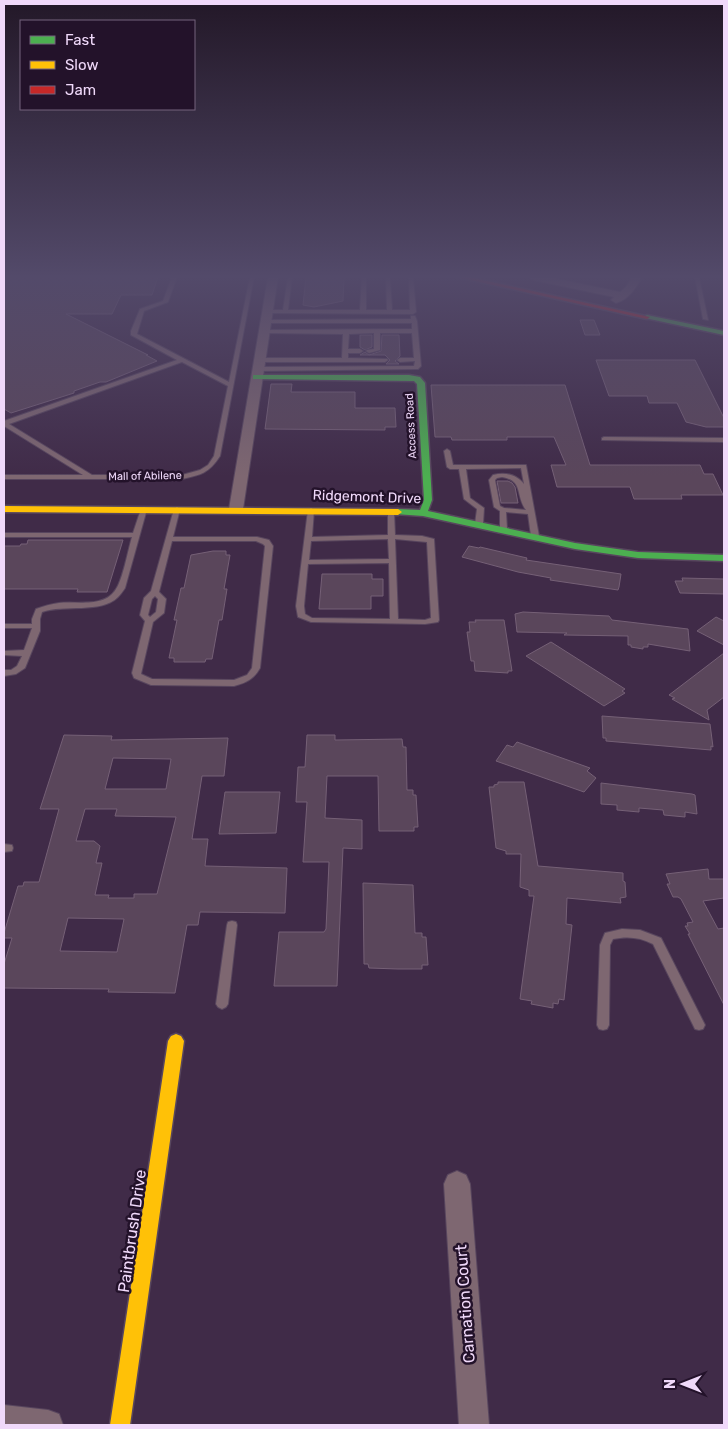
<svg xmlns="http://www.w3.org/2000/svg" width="728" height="1429" font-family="Rubik,sans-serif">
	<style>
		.building { fill: #5a465b; stroke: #756076; fill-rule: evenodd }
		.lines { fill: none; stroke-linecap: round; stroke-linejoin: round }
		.lane-casing { stroke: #58465e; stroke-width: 2 }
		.street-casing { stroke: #58465e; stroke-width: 2 }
		.fast-casing { stroke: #58465e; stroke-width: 3 }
		.slow-casing { stroke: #58465e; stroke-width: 3 }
		.jam-casing { stroke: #58465e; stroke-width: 3 }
		.lane { fill: #7e6771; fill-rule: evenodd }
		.street { fill: #7e6771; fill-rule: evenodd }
		.fast { fill: #4caf50; fill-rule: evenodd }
		.slow { fill: #ffc107; fill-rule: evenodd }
		.jam { fill: #c62828; fill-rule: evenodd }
		.labels { text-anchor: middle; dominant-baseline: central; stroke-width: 5; stroke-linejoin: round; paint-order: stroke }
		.far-street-label { font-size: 11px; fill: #f0d9fa; stroke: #23122a }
		.street-label { font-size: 14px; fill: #f0d9fa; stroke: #23122a }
		.near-street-label { font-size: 16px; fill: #f0d9fa; stroke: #23122a }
	</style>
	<rect width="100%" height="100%" fill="#402b48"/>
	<path class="building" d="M4 277H158L152 295H121L112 314H66L148 355H146L157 361 106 382H100L74 391V393L11 413 4 409Z
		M306 277H344L343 301 314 307 303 305Z
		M580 320H594L600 335H585Z
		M360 335H372V347L365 350 360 347Z
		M382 335H399L400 356 395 361 399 364H386L390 360 385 355H360L365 352 369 355 381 351Z
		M596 360H695L724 418V427H706L686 422 677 403H649L647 396H609Z
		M271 384H292L291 392H355V408H395L396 427H385V430L265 429Z
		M431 385H565L590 465H700L704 474H713L723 495H681L682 499H634L630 487H557L551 465H566L554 437H507V440H452L451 437H435Z
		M497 481H508L512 483 515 487 518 503H501Z
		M28 540H123L107 592H77L78 589H4V546H20L21 544H27Z
		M469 546 479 548 480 547 527 558 526 560 621 574 619 587 618 590 550 580 551 578 518 572 462 557Z
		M213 551H226V555H230L224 589H227L222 620H219L212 659H206L205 662H174V658H169L177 620H174L181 588H184L191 555Z
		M322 574H372V579H383V596H371V609H319Z
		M682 578 724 579V594L680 593 675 581H683Z
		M523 612 609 616 612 620 688 629 690 651 648 644V647H643V649L631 647V645H628V636L564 635 567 633 517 632 515 614Z
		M716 617 724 621V645L697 631Z
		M475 620H504L512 671H508V673L475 671 474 661H471L467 632H470L469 622H476Z
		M551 642 625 689 622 691 625 693 604 706 526 656Z
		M724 653V697L707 710 709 720 672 699 675 698 669 695Z
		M602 716 710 724 713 747 711 746V750L606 741V738H603Z
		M64 735 112 736 111 740 228 738 224 776H202L192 839H208L205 866 287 868 285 913 200 912 198 925H187L175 993 108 992 109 989 4 988V964L12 938H4V933L18 886H23L24 882H39L59 809H40ZM113 758 171 759 166 789H105ZM85 809H117L115 816 176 817 157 894H134V898H108L109 895H95L102 863H96L100 846 94 841H76ZM68 918 124 919 117 952 60 951Z
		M307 735H335V740L402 739 403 747H406L407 790H413V795H416L418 827H414V831H379L378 776H327L325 818 362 820V849L343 848 337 986H274L279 932H324L326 929 329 862H303L307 802H296L298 767H305Z
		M517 742 590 768 587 771 596 778 584 792 496 761 507 745 513 747Z
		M498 782H524L538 866 623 873V881L625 882 626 897 620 898 621 903 567 898 566 924 572 925 564 1000 559 999 558 1004 553 1003V1008L531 1004 532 1001 520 999 534 896H529V890L520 887 521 854H506V851L496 848 489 787H494V785L498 784Z
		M601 783 692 794 695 795 697 814 685 812V817L664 815 663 810 639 808V812L617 810V805L601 804Z
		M225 792H280L276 833 219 834Z
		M708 869 709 879H724V898L703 901 718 929 724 928V1005L688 934H690L685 926H688L687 923 693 922 681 899 678 897H673L667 884H670L666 874Z
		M363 883 413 885 415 933H422V937H426L428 965H422V969H398L369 968 368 964H364Z"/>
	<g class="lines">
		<g class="lane-casing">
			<path id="lane" d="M172 277H177L168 302 144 311 137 334 229 382 250 277H254L220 456C209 473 201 475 182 479H4V475H83L4 426V421L177 360 131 335V331L140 309 163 301ZM182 362 228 386 214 456 208 465 200 470 182 475H92L9 424Z
				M288 277H292L288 310H360L362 277H366V310H387L386 277H390L392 310H410L409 277H413L416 312 413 314 265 313V311L267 310H283Z
				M695 277H699L708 320 703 319Z
				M411 316H415L417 321 421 366 418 369 258 371 255 369 258 367 414 366 415 361 400 362 397 360 400 358H414L412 333H380V350L369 353 366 351 367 350 374 349V333L349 334 348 349H360L363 351 360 353H348V358L387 359 388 360 385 362H259L256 360 259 358H342L343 334 262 333V331L264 330 412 329V323H266L263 321 264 320 411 319Z
				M604 437 724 438V442L602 440V438Z
				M447 449 450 451 453 465H526L539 536 538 538H535L531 536 528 514 506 512 507 529 506 531H500V511L494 507 489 480 493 475C505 472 516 474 524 484L521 468 466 469 470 498 484 508 483 524 479 526 475 524 477 509 464 499 459 469H450L447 467 444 451ZM502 477C524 481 515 495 526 510L504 508 500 506 495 480 497 478Z
				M144 507 147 509 125 588C123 591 120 595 118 597 101 614 64 604 42 612L40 619V631L25 668 16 674 4 676V670H11L17 666 22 656 4 655V651L24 650 32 628H4V624H32V619L36 609C44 606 51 604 59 603 77 601 105 608 116 589 123 579 128 550 132 537H4V533H133L141 509Z
				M177 507 180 509 173 537H257L269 540 273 546 260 668C254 679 246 683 234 686L151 685 134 678 132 673 145 621 140 615 144 598 151 591 174 509ZM172 541H256L263 544 265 546 252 668 247 675 234 680 152 679 141 674 153 622 164 613 166 599 159 592ZM155 596 158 599 156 612 150 617 148 615 152 599Z
				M311 508 314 510 312 537 388 535V511L391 509 394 511 395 535 422 536 434 539 439 620 438 622 425 624 311 622 298 617 296 606 308 510ZM388 539 389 559 309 560 311 541ZM395 539 427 542 431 618 425 620 398 619ZM389 563 390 619 312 618 305 614 304 606 308 564Z
				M4 844 12 845 13 848 12 851 4 852Z
				M232 921 236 922 237 925 228 1004 226 1007 222 1009 218 1007 216 1004 227 925 228 922Z
				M622 929 640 930 661 938 705 1025 703 1029 699 1030 695 1029 653 944C640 937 627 936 613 939L610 945 609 1025 607 1029 603 1030 599 1029 597 1025 600 945 605 933Z"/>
		</g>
		<g class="street-casing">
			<path id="street" d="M268 277H278L243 509 236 513 229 509Z
				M528 277H548L620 292 626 287 632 277H642C635 289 629 299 616 303L611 300 614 297 533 280Z
				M457 1171 466 1175 470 1184 489 1425H459L444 1184 448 1175Z
				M4 1405 48 1410 59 1414 63 1425H4Z"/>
		</g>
		<g class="fast-casing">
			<path id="fast" d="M647 315 724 331V335L645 318V316Z
				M253 375H409L420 377 425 383 432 500 428 511 575 543 638 552 724 555V561L638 558 575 549 423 516 395 514V510L398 509 420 510 424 500 417 384 414 381 256 379H253Z"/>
		</g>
		<g class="slow-casing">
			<path id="slow" d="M4 506 398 509 402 512 398 515 4 512Z
				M176 1034 181 1036 184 1041 130 1425H110L168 1041 171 1036Z"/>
		</g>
		<g class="jam-casing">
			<path id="jam" d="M457 277H470L650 317 647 319Z"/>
		</g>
		<use href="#lane" class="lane"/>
		<use href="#street" class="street"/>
		<use href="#fast" class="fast"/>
		<use href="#slow" class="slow"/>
		<use href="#jam" class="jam"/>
	</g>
	<linearGradient id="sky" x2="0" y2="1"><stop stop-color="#231828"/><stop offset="0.58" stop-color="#534a6a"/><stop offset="1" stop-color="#534a6a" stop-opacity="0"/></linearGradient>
	<rect width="728" height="477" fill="url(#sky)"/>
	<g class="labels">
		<g class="far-street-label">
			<text transform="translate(411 426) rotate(-93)">Access Road</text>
			<text transform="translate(145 476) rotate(-1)">Mall of Abilene</text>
		</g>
		<g class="street-label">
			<text transform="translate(367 497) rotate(2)">Ridgemont Drive</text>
		</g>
		<g class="near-street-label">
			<text transform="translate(132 1231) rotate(-82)">Paintbrush Drive</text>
			<text transform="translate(465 1304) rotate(-94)">Carnation Court</text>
		</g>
	</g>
	<rect width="728" height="1429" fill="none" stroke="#f0d9fa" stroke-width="10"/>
	<rect x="20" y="20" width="175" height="90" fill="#23122a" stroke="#75627d"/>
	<rect x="30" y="36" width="25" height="8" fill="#4caf50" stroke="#75627d"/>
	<text x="65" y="45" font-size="15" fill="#f0d9fa">Fast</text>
	<rect x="30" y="61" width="25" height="8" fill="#ffc107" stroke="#75627d"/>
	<text x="65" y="70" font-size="15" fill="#f0d9fa">Slow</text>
	<rect x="30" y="86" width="25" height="8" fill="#c62828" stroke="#75627d"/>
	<text x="65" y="95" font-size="15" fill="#f0d9fa">Jam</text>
	<g transform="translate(683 1384) rotate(270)" stroke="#23122a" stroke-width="4" paint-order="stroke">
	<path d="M0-4L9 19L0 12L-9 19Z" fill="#f0d9fa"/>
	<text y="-8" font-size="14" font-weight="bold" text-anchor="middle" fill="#f0d9fa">N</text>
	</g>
</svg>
